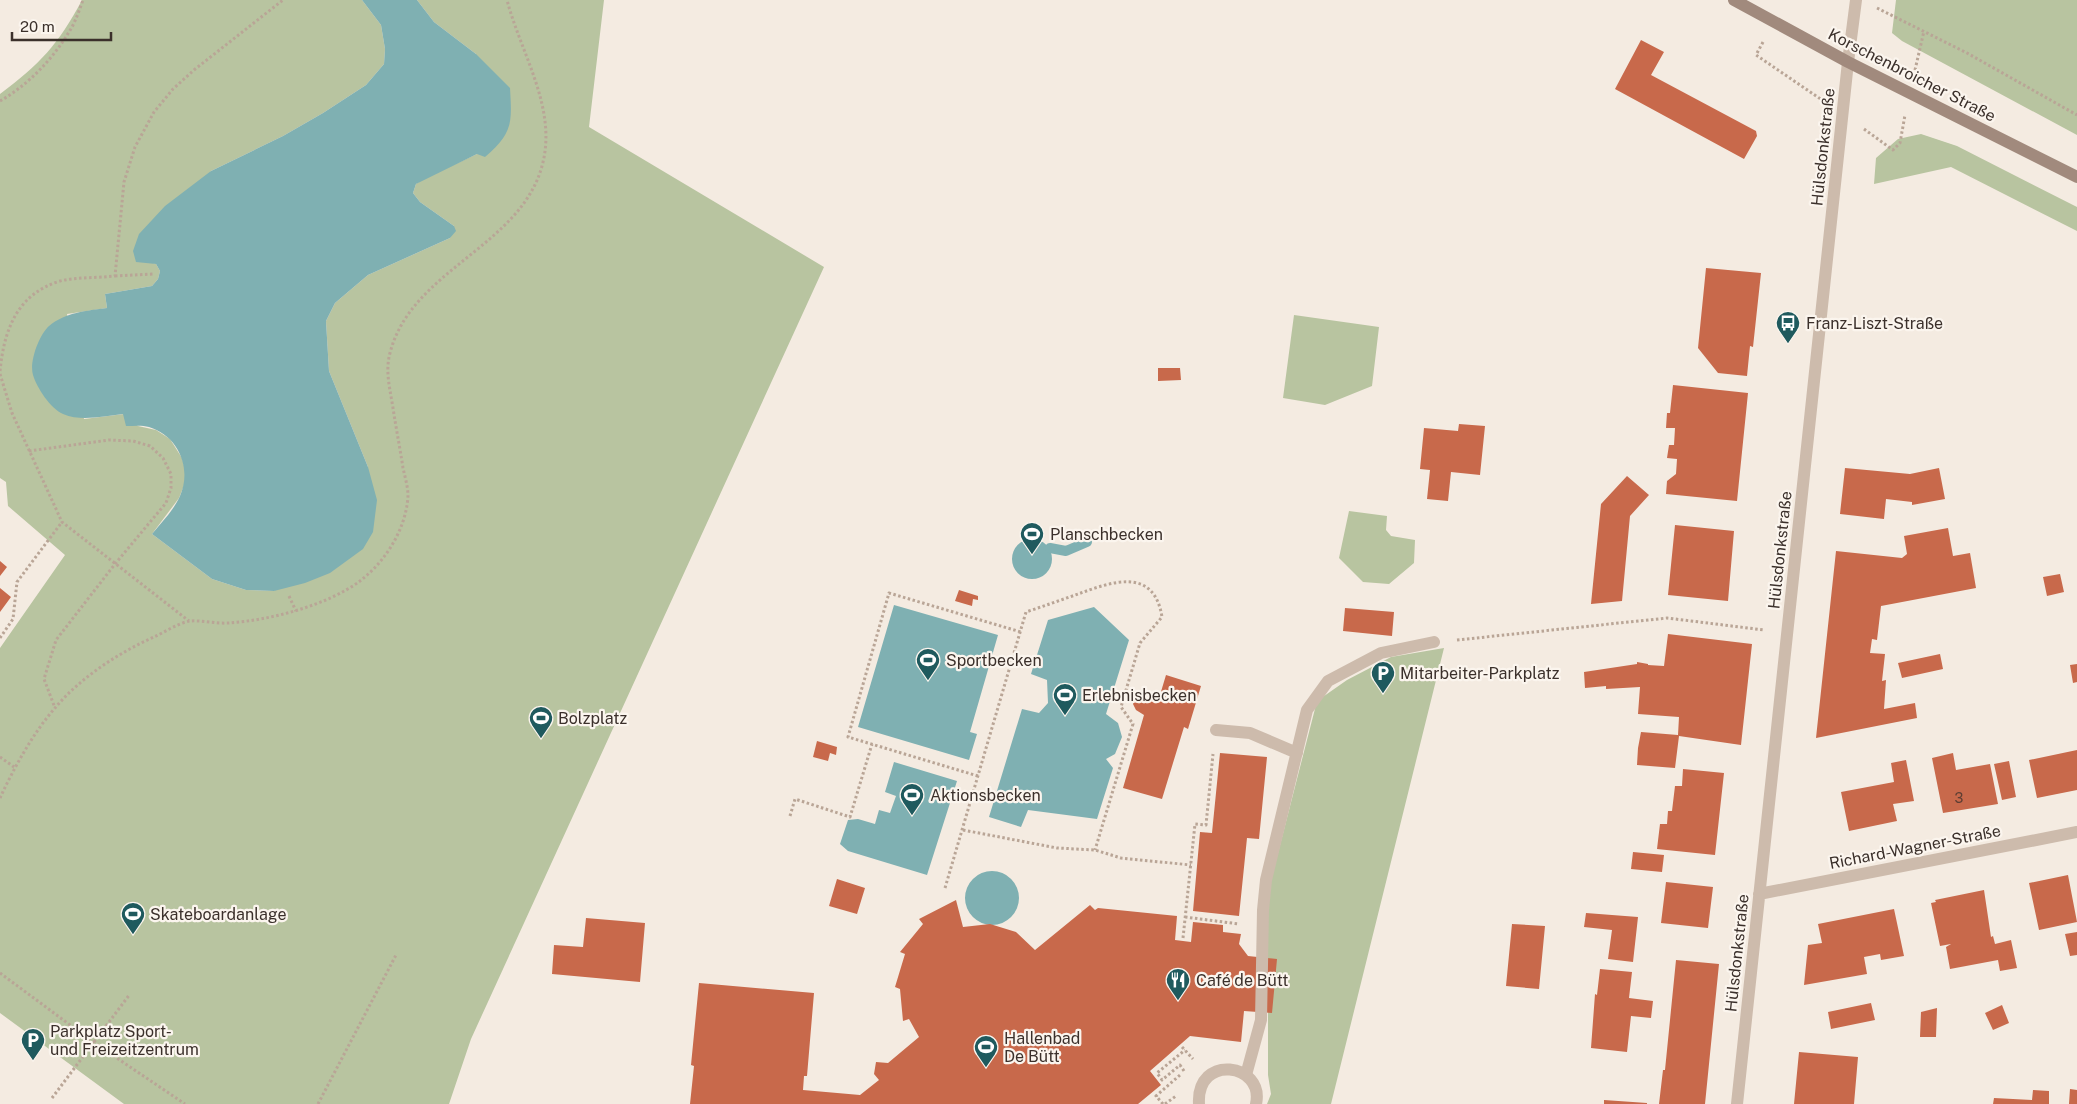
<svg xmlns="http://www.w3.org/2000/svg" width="2077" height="1104" font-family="'Public Sans',sans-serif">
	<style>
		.green { fill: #b8c4a0 }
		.water { fill: #7fb0b2 }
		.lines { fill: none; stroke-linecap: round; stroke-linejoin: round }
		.stream { stroke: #7fb0b2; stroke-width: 10 }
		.building { fill: #c8694b }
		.path { stroke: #b9a596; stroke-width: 3; stroke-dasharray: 2.5 2.5; stroke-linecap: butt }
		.service { stroke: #cdbbac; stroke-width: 12 }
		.minor { stroke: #cdbbac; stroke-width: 12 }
		.secondary { stroke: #a18a7d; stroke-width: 12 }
		.labels { text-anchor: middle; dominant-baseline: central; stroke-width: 4.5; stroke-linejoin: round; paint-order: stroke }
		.number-label { font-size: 14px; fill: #5e3e33 }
		.street-label { font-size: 16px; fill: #3b302b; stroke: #fbf5ee }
		.poi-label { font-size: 16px; fill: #3b302b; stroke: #fbf5ee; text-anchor: start }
	</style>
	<rect width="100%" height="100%" fill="#f4ebe1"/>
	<path class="green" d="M82 0H362L381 25 385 49 384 64 366 85 323 113 283 136 211 171 150 262 156 264 160 271 158 279 152 286 105 294 107 308 67 314 84 419 124 414 138 426 156 430 170 439 182 458 185 469V483L179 498 152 534 212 579 246 590 274 591 368 467 329 371 326 321 335 303 368 275 450 238 454 226 420 202 413 193 416 184 423 179 477 154 476 54 434 22 417 0H604L589 127 824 267 471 1039 449 1104H124L0 1013V648L65 555 8 506 6 482 0 478V94C40 64 58 45 82 0Z
		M1896 0H2077V135L1902 41 1892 33Z
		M1921 134 1957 146 2077 207V231L1951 167 1874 184 1876 158 1898 139Z
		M1294 315 1379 327 1372 386 1325 405 1283 398Z
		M1349 511 1387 516 1386 530 1391 536 1415 540 1414 563 1389 584 1363 582 1339 558Z
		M1444 648 1331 1104H1267L1271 1094 1268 1075V892L1317 701 1347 680 1391 657Z"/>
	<path class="water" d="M362 0H417L434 22 476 54 510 88C512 123 513 133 485 157L477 154 416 184 413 193 420 202 454 226 456 231 450 238 368 275 335 303 326 321 329 371 368 467 377 500 373 532 363 549 330 573 305 583 274 591 246 590 212 579 152 534C161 523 174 510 180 496 192 469 179 436 149 427 142 425 134 426 126 426L123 414C103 416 82 422 63 414 50 408 37 388 33 375 29 362 39 335 49 326 66 312 86 311 107 308L105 294 152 286 158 279 160 271 156 264 136 262 133 251 139 234 165 206 211 171 283 136 323 113 366 85 384 64 385 49 381 25Z
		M1012 559a20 20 0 1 1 40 0a20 20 0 1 1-40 0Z
		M894 605 998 635 970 732 977 734 969 760 858 727Z
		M1094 607 1129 640 1106 714 1118 723 1122 737 1115 754 1106 759 1113 768 1097 819 1028 810 1021 827 989 817 1022 709 1039 713 1048 703 1047 680 1031 674 1048 620Z
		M894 762 957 781 927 875 848 851 840 844 848 820 858 819 875 824 879 810 890 813 896 796 885 792Z
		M965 898a27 27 0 1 1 54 0a27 27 0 1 1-54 0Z"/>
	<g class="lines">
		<path class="stream" d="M1050 548 1066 551 1087 542"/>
	</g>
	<path class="building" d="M1641 40 1664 52 1651 75 1756 131 1757 136 1744 159 1615 89Z
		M1706 268 1761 273 1753 347 1750 346 1747 376 1718 373 1698 348Z
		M1158 368H1180L1181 380 1158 381Z
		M1673 385 1748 393 1737 501 1666 494 1667 481 1676 474 1677 459 1667 458 1669 445H1674L1675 428H1666L1667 413H1670Z
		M1459 424 1485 426 1480 475 1451 472 1448 501 1427 499 1430 470 1420 469 1424 428 1458 431Z
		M1845 468 1910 474 1939 468 1945 499 1912 505V502L1886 499 1884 519 1840 514Z
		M1627 476 1649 495 1630 516 1622 601 1591 604 1601 504Z
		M1675 525 1734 531 1728 601 1668 595Z
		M1948 528 1953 556 1970 553 1976 588 1881 606 1877 640 1872 639 1870 653 1885 654 1882 681 1886 680 1884 709 1915 703 1917 718 1816 738 1836 551 1902 558 1907 554 1904 536Z
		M0 561 7 567 0 576Z
		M2060 574 2064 592 2047 596 2043 577Z
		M0 588 11 597 0 612Z
		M959 590 978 596V600L973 599 972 606 955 601Z
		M1345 608 1394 612 1392 636 1343 631Z
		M1668 634 1752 644 1741 745 1679 736 1675 768 1637 765 1638 748 1641 732 1678 735 1679 717 1638 714 1640 687 1606 689V686L1585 688 1584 672 1637 664V662L1648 664V665L1664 666Z
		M1940 654 1943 669 1902 678 1898 663Z
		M2077 664V682L2073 683 2070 665Z
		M1166 675 1201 686 1188 729 1184 727 1162 799 1123 788 1144 715 1136 710 1133 704 1135 696 1141 692 1160 695Z
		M817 741 837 747 836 755 830 753 828 761 813 757Z
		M2077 750V790L2037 798 2029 760Z
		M1220 753 1267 757 1259 839 1247 838 1239 916 1193 911 1200 832 1212 833Z
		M1953 753 1956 770 1990 764 1998 804 1943 813 1932 758Z
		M1906 760 1914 801 1893 804 1897 821 1849 831 1841 792 1894 782 1891 763Z
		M2009 761 2016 797 2002 800 1994 764Z
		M1683 769 1724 773 1715 855 1657 849 1660 824H1667L1668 811H1672L1675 786H1682Z
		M1633 852 1664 855 1662 872 1631 869Z
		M2068 875 2077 922 2039 930 2029 883Z
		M837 879 865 888 857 914 829 906Z
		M1666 882 1713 887 1708 928 1661 923Z
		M1984 890 1991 937 1993 936 1995 944 2011 940 2017 968 2000 971 1998 960 1950 969 1946 947 1951 944 1940 946 1931 903 1936 902 1935 900Z
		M956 900 963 927 990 924 1016 932 1035 950 1090 905 1095 910 1098 908 1177 916 1175 940 1191 942 1193 922 1223 925V932L1241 934 1239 944 1248 956 1277 959 1272 1013 1244 1011 1241 1042 1190 1036 1150 1071 1161 1085 1138 1104H690L694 1066 691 1065 699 983 814 993 807 1076H804L803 1090 860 1095 879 1080 874 1074 876 1062 888 1063 919 1037 909 1019 903 1021 900 989 895 987 905 954 900 952 923 924 919 919Z
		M1894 909 1904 956 1881 960 1880 954 1864 957 1867 974 1804 985 1808 945 1822 943 1818 924Z
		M1586 913 1638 917 1633 962 1608 959 1612 930 1584 927Z
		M586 918 645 923 640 982 552 974 554 945 583 947Z
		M1512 924 1545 926 1539 989 1506 986Z
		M2077 932V955L2070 956 2065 934Z
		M1676 960 1719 964 1705 1104H1659L1663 1070H1665Z
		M1600 969 1632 972 1629 998 1653 1001 1651 1018 1631 1016 1627 1052 1591 1048 1595 994 1597 995Z
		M1871 1003 1875 1020 1831 1029 1828 1012Z
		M2002 1005 2009 1023 1993 1030 1985 1013Z
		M1937 1008 1936 1037H1920L1921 1012Z
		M1799 1052 1858 1057 1854 1104H1794Z
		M2070 1089 2077 1090V1104H2069Z
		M2033 1090 2049 1091V1104H1993L1994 1098 2032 1100Z
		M1604 1100 1647 1103V1104H1604Z"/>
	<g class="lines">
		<path class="path" d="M1877 8 1967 53 2077 115
			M1763 42 1756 55 1822 100
			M1915 70 1924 31
			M0 101C28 85 52 60 69 32 75 23 79 11 83 0
			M1864 129 1893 150 1900 143 1905 115
			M115 276 153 274
			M0 371C4 330 17 294 60 281 77 277 97 278 115 276L124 182 135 147 154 112 173 89 194 70 283 0
			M0 374 12 413 62 522 189 621
			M29 451 109 440 133 441 150 446 163 458 171 474V488L166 503 115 564 56 640 44 679 55 708
			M289 596 296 611
			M0 638 13 619 17 582 62 522
			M1457 640 1667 618 1764 630
			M0 757 14 767
			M978 776 848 737 889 593 1021 632
			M0 798C14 768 33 733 55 708 80 678 118 653 154 637 165 632 178 623 190 621 202 620 216 624 229 623 270 620 326 606 360 581 386 561 406 529 408 496 408 487 405 477 403 468 400 448 396 428 393 408 390 389 385 371 390 353 411 270 520 247 542 166 558 109 521 54 507 0
			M790 816 795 799 850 817 872 744
			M963 830 1057 848 1095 850 1121 858 1191 865
			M945 888 1026 612C1044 606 1061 600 1078 594 1111 582 1154 566 1162 617L1140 643 1121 707 1133 724 1095 850
			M1185 917 1239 924
			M1183 938 1195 824 1206 825 1213 754
			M0 973 93 1042 185 1104
			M1182 1047 1193 1059
			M1184 1071 1180 1065 1162 1080 1157 1073 1185 1050
			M52 1098 130 994
			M318 1104 396 955
			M1163 1104 1156 1096 1180 1075
			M1165 1104 1176 1096"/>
		<path class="service" d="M1216 730 1250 733 1297 753
			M1246 1075 1261 1020 1263 910 1266 880 1307 710 1328 681 1381 653 1434 642"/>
		<path class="minor" d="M1759 894 2077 832
			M1199 1104C1196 1053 1265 1063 1256 1104
			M1737 1104 1848 62 1856 0"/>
		<path class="secondary" d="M1734 0 1848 62 2077 177"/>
	</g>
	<defs>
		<g id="bus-pin" transform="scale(1.25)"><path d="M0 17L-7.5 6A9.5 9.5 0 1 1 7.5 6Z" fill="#1f5a5e" stroke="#fbf5ee"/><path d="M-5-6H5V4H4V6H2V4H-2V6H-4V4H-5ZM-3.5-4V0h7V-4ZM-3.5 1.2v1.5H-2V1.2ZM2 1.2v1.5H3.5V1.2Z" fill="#fff"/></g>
		<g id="stadium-pin" transform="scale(1.25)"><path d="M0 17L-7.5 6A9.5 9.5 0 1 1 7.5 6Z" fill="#1f5a5e" stroke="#fbf5ee"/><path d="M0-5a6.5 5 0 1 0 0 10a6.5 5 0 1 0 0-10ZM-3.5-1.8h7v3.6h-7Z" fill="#fff"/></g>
		<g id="parking-pin" transform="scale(1.25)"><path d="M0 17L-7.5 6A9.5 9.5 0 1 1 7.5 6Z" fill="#1f5a5e" stroke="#fbf5ee"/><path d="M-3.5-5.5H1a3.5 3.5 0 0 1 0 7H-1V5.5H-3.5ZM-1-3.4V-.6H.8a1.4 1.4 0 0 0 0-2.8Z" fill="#fff"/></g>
		<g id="restaurant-pin" transform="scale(1.25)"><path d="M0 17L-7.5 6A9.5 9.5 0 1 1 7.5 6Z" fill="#1f5a5e" stroke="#fbf5ee"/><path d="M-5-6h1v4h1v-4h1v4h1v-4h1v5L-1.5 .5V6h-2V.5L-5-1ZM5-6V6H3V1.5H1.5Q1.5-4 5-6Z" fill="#fff"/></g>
	</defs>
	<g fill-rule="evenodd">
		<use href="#bus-pin" x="1788" y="323"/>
		<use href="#stadium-pin" x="1032" y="534"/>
		<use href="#stadium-pin" x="928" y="660"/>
		<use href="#parking-pin" x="1383" y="673"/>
		<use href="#stadium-pin" x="1065" y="695"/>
		<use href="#stadium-pin" x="541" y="718"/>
		<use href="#stadium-pin" x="912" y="795"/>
		<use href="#stadium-pin" x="133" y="914"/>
		<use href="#restaurant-pin" x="1178" y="980"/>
		<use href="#parking-pin" x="33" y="1040"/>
		<use href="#stadium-pin" x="986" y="1047"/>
	</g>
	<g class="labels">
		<g class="number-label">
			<text x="1959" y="798">3</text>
		</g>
		<g class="street-label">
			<text transform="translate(1912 75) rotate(27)">Korschenbroicher Straße</text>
			<text transform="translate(1823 147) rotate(-84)">Hülsdonkstraße</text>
			<text transform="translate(1780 550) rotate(-84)">Hülsdonkstraße</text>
			<text transform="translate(1915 847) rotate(-11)">Richard-Wagner-Straße</text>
			<text transform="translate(1737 953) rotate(-84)">Hülsdonkstraße</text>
		</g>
		<g class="poi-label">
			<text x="1806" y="323">Franz-Liszt-Straße</text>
			<text x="1050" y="534">Planschbecken</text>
			<text x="946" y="660">Sportbecken</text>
			<text x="1400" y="673">Mitarbeiter-Parkplatz</text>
			<text x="1082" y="695">Erlebnisbecken</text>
			<text x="558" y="718">Bolzplatz</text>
			<text x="930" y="795">Aktionsbecken</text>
			<text x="150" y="914">Skateboardanlage</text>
			<text x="1196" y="980">Café de Bütt</text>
			<text x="50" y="1031">Parkplatz Sport-<tspan x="50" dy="18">und Freizeitzentrum</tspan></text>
			<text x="1004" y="1038">Hallenbad<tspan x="1004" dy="18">De Bütt</tspan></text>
		</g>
	</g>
	<path d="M12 32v8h99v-8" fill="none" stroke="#3b302b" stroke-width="2.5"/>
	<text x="20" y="32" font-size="15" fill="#3b302b" stroke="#fbf5ee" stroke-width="4" paint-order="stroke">20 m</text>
</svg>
